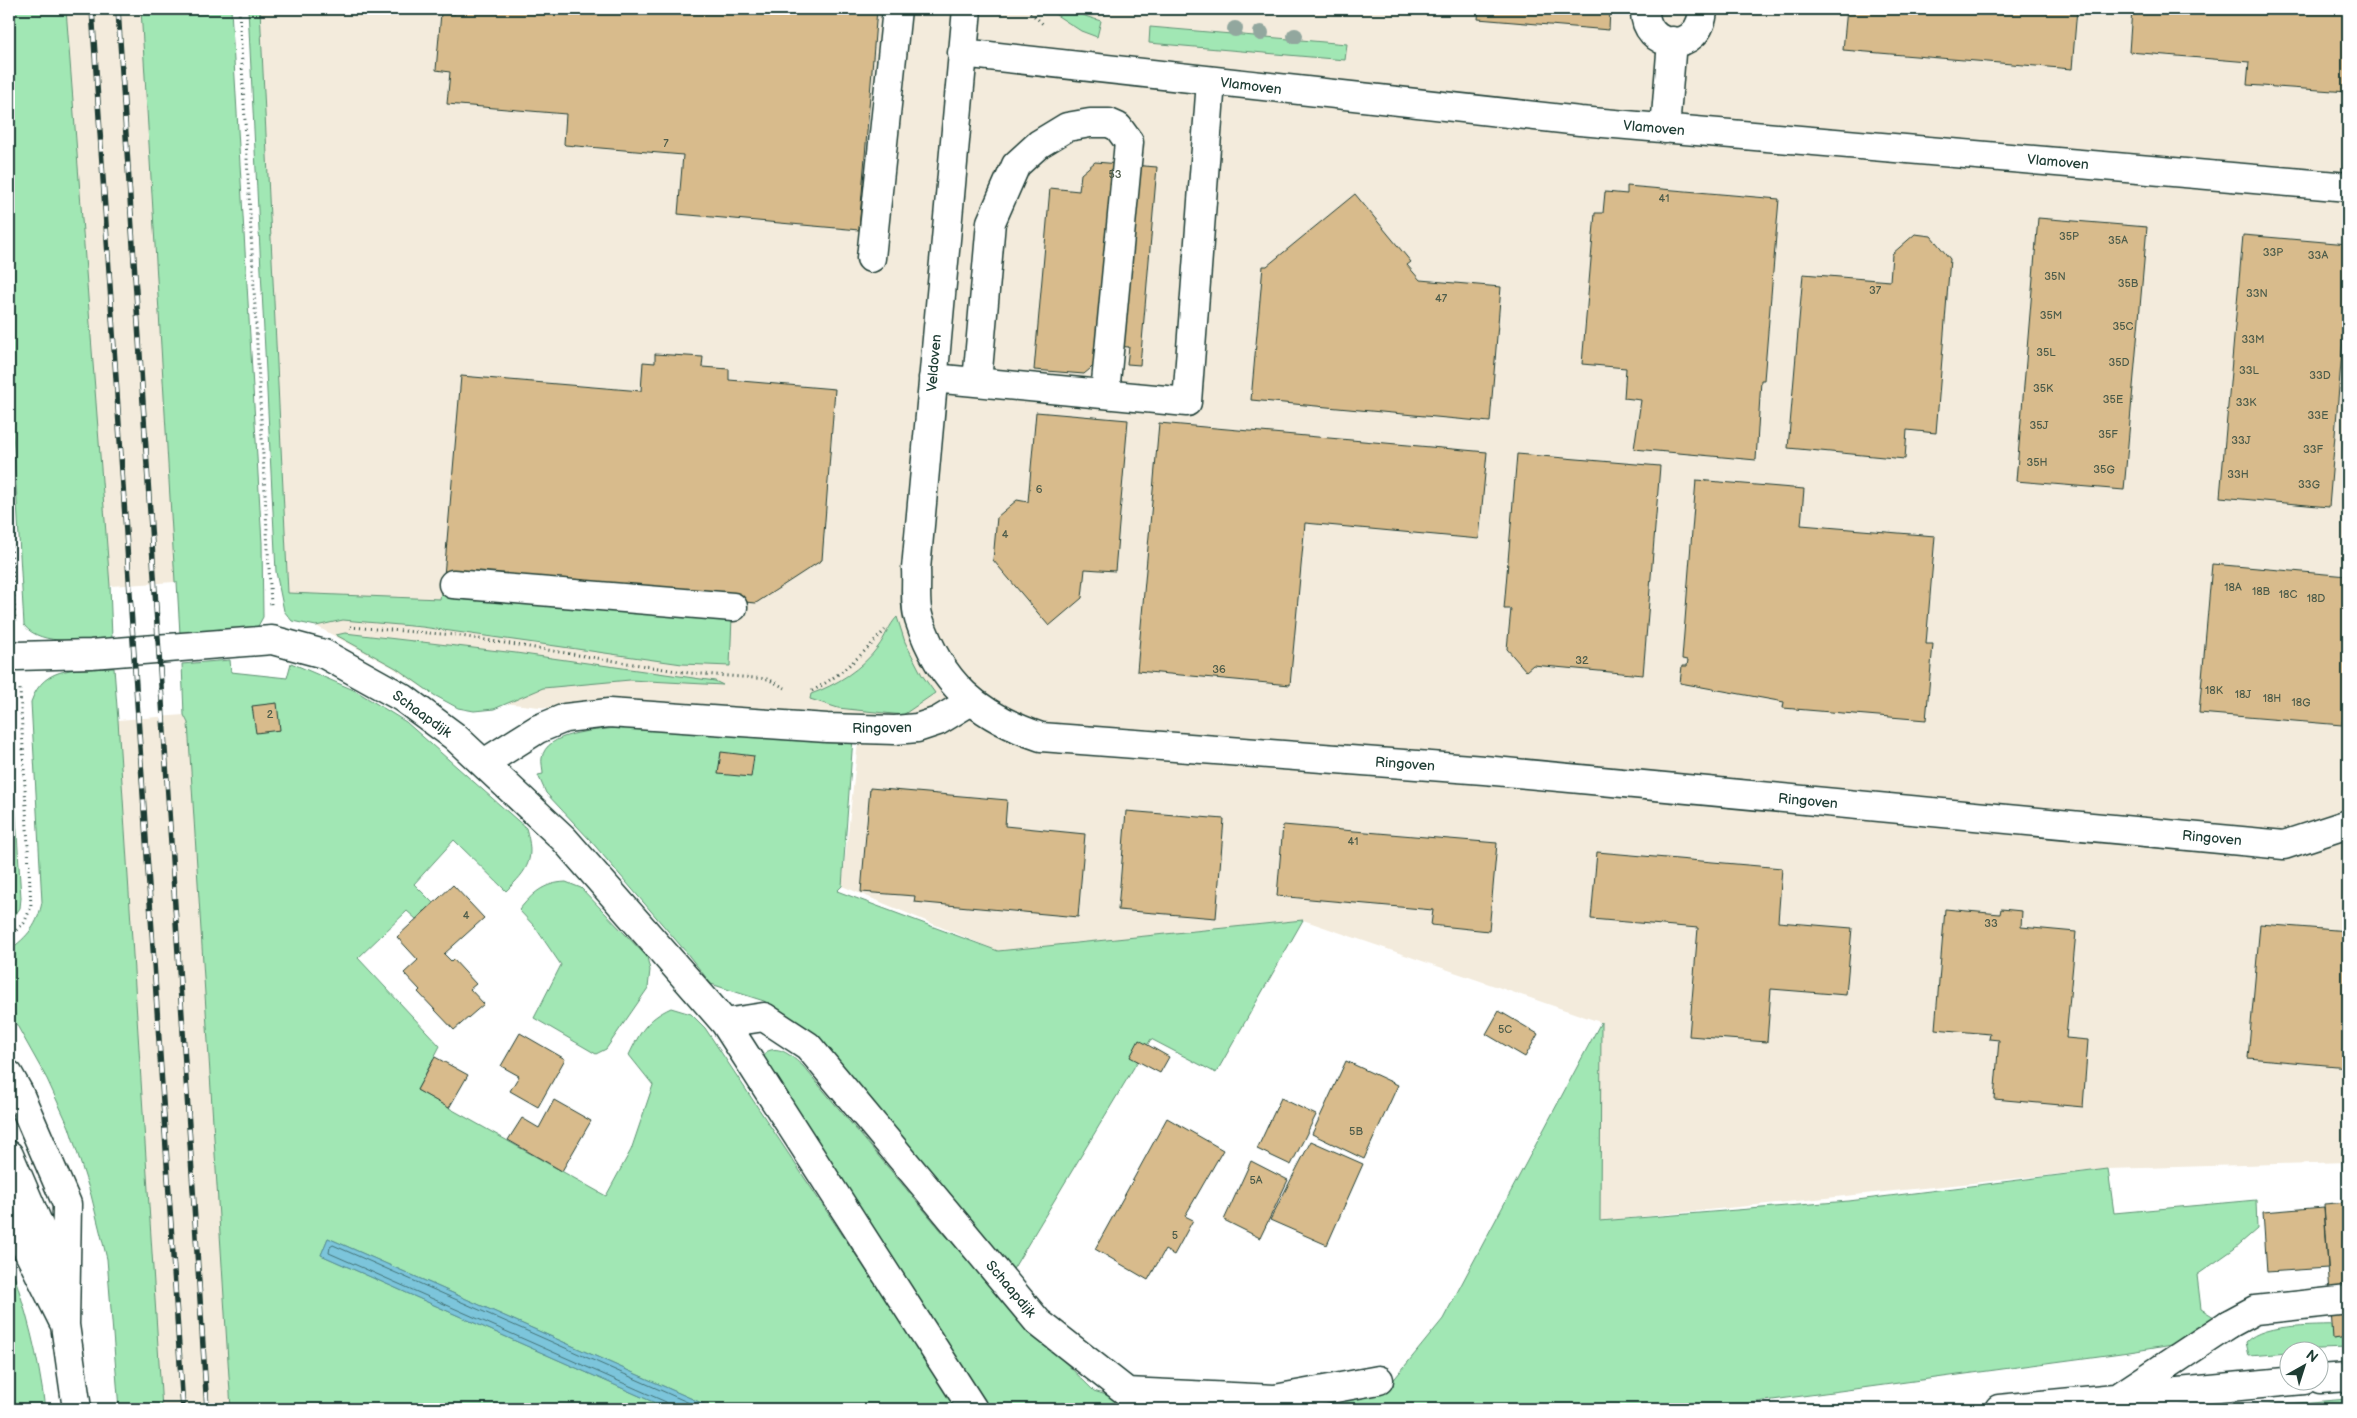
<svg xmlns="http://www.w3.org/2000/svg" width="2357" height="1418" font-family="'Balsamiq Sans',sans-serif">
	<style>
		.built { fill: #f3ebdc }
		.green { fill: #a1e7b4; stroke: #609274 }
		.water { fill: #7bc5db; stroke: #568f98 }
		.lines { fill: none; stroke-linecap: round; stroke-linejoin: round }
		.shore { stroke: #447377; stroke-width: 1 }
		.building { fill: #d8bb8c; stroke: #1f3d34 }
		.minor-casing { stroke: #1f3d34; stroke-width: 31 }
		.major-casing { stroke: #1f3d34; stroke-width: 31 }
		.highway-casing { stroke: #1f3d34; stroke-width: 31 }
		.path { stroke: #1f3d34; stroke-width: 3; stroke-dasharray: 1 4; stroke-linecap: butt }
		.minor { stroke: #fff; stroke-width: 28 }
		.major { stroke: #fff; stroke-width: 28 }
		.highway { stroke: #fff; stroke-width: 28 }
		.rail-casing { stroke: #1f3d34; stroke-width: 5.5 }
		.rail { stroke: #fff; stroke-width: 4; stroke-dasharray: 11; stroke-linecap: butt }
		.tree { fill: #92a79e }
		.labels { text-anchor: middle; dominant-baseline: central; stroke-width: 4; stroke-linejoin: round; paint-order: stroke }
		.number-label { font-size: 11px; fill: #4d5c4a }
		.street-label { font-size: 14px; fill: #1f3d34; stroke: #fff }
	</style>
	<rect width="100%" height="100%" fill="#fff"/>
	<filter id="ink" filterUnits="userSpaceOnUse"><feTurbulence type="fractalNoise" baseFrequency=".02" numOctaves="2"/><feDisplacementMap in="SourceGraphic" scale="10" xChannelSelector="R" yChannelSelector="G"/><feConvolveMatrix kernelMatrix="1 2 1 2 8 2 1 2 1" color-interpolation-filters="sRGB"/></filter>
	<g filter="url(#ink)">
		<path class="built" d="M66 9H141L175 582 110 586Z
			M260 9H2348V1162L2108 1169 1600 1221V1022L1303 920 998 951 842 886 858 743 433 695 392 667 316 626 288 593Z
			M184 715 188 723 231 1409H162L118 720Z"/>
		<path class="green" d="M9 9H66L110 586 112 638C88 640 40 647 24 625L9 361Z
			M141 9H231L262 543 263 617 257 628 180 634 177 582H175Z
			M248 9H260L288 593 440 599 441 590 732 617 730 666 682 664 422 627 343 620 316 626 292 621 284 611 276 572Z
			M1047 9H1069L1088 17 1101 21 1097 37 1081 31Z
			M1150 27 1347 44 1345 60 1149 43Z
			M897 617 905 642 922 675 935 693 903 715 838 708 810 699 811 694C836 685 862 669 878 647 885 638 889 625 897 617Z
			M345 633 516 653 715 681 723 685 630 680 543 688 494 709 474 711 458 708 434 695 396 668 336 635Z
			M230 660 231 672 287 678 291 663 356 691 406 722 526 828C535 859 529 869 506 891L454 840 414 884 433 903 416 919 407 911 358 958 440 1046 417 1090 606 1196 631 1150 653 1085 629 1055C640 1032 647 1019 671 1008L691 1014 705 1028 958 1409H715L328 1238 321 1255 669 1409H231L188 723 184 715 182 664Z
			M114 668 118 720 162 1409H119L107 1259 91 1195 69 1127 47 1079 9 1011V950C28 937 38 924 42 902L31 702C44 663 80 670 114 668Z
			M9 705 21 898 20 908 9 924Z
			M615 728 853 738 842 886 837 891 998 951 1303 920 1216 1073 1151 1039 1012 1271 811 1030 764 1001 711 984 686 952 590 840 546 793 538 775 543 774C543 769 541 762 542 758 546 732 594 731 615 728Z
			M566 882 581 888 647 957 650 970 648 988 606 1049 596 1054 534 1018 561 965 535 927 519 910C533 893 543 883 566 882Z
			M1601 1022 1600 1221 1849 1201 2108 1169 2114 1213 2256 1200 2257 1229 2234 1249 2197 1275 2201 1309 2214 1317 2177 1344 2136 1351 1706 1409H989L955 1360 764 1057 766 1052C780 1044 792 1057 803 1066L939 1228 1009 1307 1094 1391 1131 1403 1302 1408 1365 1397 1387 1388 1443 1319Z
			M9 1260C26 1309 39 1358 45 1409H9Z
			M2348 1324V1348L2290 1350 2289 1353 2249 1356 2246 1342C2264 1322 2322 1326 2348 1324Z
			M2348 1399V1409H2224Z"/>
		<path class="water" d="M328 1238 715 1409H669L321 1255Z"/>
		<g class="lines">
			<path class="shore" d="M669 1409 666 1402 329 1253 330 1247 333 1245 703 1409"/>
		</g>
		<path class="building" d="M455 9H877L859 230 678 214 683 155 565 145 564 144 566 114 447 104 450 72 436 70 441 13 455 14Z
			M1479 9H1610L1609 30 1478 19Z
			M1847 9H2077L2072 69 1843 50Z
			M2132 9H2348V92L2247 85 2249 62 2129 52Z
			M1095 162 1157 167 1140 365 1127 364 1129 347 1099 345 1097 363 1084 374 1034 370 1050 188 1079 191 1081 174Z
			M1627 186 1779 199 1764 380H1761L1756 460 1634 449 1641 400 1624 398 1626 368 1582 364 1595 213H1603L1605 192 1627 194Z
			M1355 194 1411 262 1407 265 1420 280 1501 287 1490 422 1251 400 1263 266H1267Z
			M2038 218 2147 227 2124 490 2016 481Z
			M1915 234 1931 236 1950 259 1936 433 1907 430 1905 459 1788 448 1803 274 1890 281 1892 254Z
			M2243 235 2348 244V279L2329 507 2220 497Z
			M655 354 703 357 702 367 729 369V380L835 389 822 560 756 603 444 576 461 376 641 391 643 362 655 363Z
			M1036 412 1128 420 1115 571 1085 569 1082 598 1049 626 993 560 997 517 1017 500 1028 502Z
			M1159 423 1487 452 1479 539 1305 523 1290 685 1137 671Z
			M1517 454 1660 466 1643 675 1533 665 1526 671 1507 649 1511 609H1504Z
			M1696 480 1804 489 1801 525 1935 536 1926 644H1933L1926 720 1783 708 1784 702 1680 683 1682 666H1687L1688 660 1682 659Z
			M2212 564 2348 576V661L2342 725 2199 713Z
			M277 703 280 730 256 733 252 706Z
			M721 752 754 756 751 777 718 774Z
			M870 788 1007 800 1005 826 1085 834 1078 917 914 902 915 896 861 892Z
			M1126 811 1224 819 1216 918 1118 910Z
			M1283 825 1497 843 1489 931 1431 925 1433 910 1277 896Z
			M1597 852 1782 868 1778 922 1852 928 1846 995 1771 989 1767 1042 1689 1036 1698 928 1591 919Z
			M453 885 484 918 444 954 451 961 453 959 476 984 470 989 484 1004 454 1030 418 992 420 990 404 973 418 960 397 937Z
			M1945 909 2000 914 2001 909 2022 911 2021 927 2076 932 2066 1038 2088 1040 2083 1107 1994 1099 1999 1040 1989 1039 1990 1034 1935 1029Z
			M2260 924 2348 931V1067L2248 1058Z
			M1499 1011 1538 1034 1525 1057 1486 1034Z
			M520 1033 565 1059 538 1107 510 1091 519 1076 501 1066Z
			M1139 1040 1169 1057 1160 1073 1130 1057Z
			M435 1057 468 1075 449 1108 417 1090Z
			M1346 1061 1398 1085 1364 1159 1312 1134Z
			M1281 1098 1316 1115 1291 1165 1257 1149Z
			M554 1100 591 1121 562 1171 508 1140 522 1118 539 1128Z
			M1167 1118 1223 1150 1185 1216 1193 1220 1174 1255 1165 1250 1148 1280 1095 1249Z
			M1311 1141 1363 1164 1327 1245 1270 1220Z
			M1251 1161 1288 1180 1260 1238 1224 1220Z
			M2348 1202V1337L2333 1339 2324 1204Z
			M2324 1207 2328 1268 2267 1272 2263 1212Z"/>
		<g class="lines">
			<g class="minor-casing">
				<path id="minor" d="M967 9 916 569C917 584 914 604 919 619 940 683 978 716 1041 737L1484 770 2284 845 2348 824
					M1645 9C1643 50 1701 56 1703 9
					M962 53 1580 121 2348 187
					M1665 129 1672 41
					M871 258 897 9
					M933 378 1187 402 1211 81
					M977 382 991 222 1016 165 1039 144 1067 127 1090 123H1109L1118 127 1129 142 1105 393
					M453 584 733 607
					M9 654 17 656 91 654 272 640 324 654 403 698 454 736 564 839 725 1023 973 1409
					M484 763 538 729 565 718 609 713 827 728 895 730 917 728 938 721 971 701
					M725 1023 764 1017 808 1046 1038 1322 1127 1392 1275 1399 1379 1380
					M9 1155 46 1242 60 1304
					M2229 1324 2255 1310 2348 1300"/>
			</g>
			<g class="major-casing">
				<path id="major" d="M9 1075 18 1091 67 1204 65 1325 77 1409
					M9 1213 63 1321"/>
			</g>
			<g class="highway-casing">
				<path id="highway" d="M2320 1379 2348 1377
					M2122 1395 2229 1324
					M1999 1409 2304 1380"/>
			</g>
			<path class="path" d="M239 9 271 605
				M1027 9 1045 26
				M9 501 15 621
				M350 627 455 635 689 673 768 679 785 688
				M812 691C841 675 863 654 885 630
				M9 937 24 923 31 907 20 689"/>
			<use href="#minor" class="minor"/>
			<use href="#major" class="major"/>
			<use href="#highway" class="highway"/>
			<g class="rail-casing">
				<path id="rail" d="M92 9 183 1409
					M118 9 207 1409"/>
			</g>
			<use href="#rail" class="rail"/>
		</g>
		<g class="tree">
			<circle cx="1235" cy="29" r="8"/>
			<circle cx="1261" cy="33" r="8"/>
			<circle cx="1295" cy="36" r="8"/>
		</g>
	</g>
	<g class="labels">
		<g class="number-label">
			<text x="666" y="143">7</text>
			<text x="1115" y="174">53</text>
			<text x="1664" y="198">41</text>
			<text x="2069" y="236">35P</text>
			<text x="2118" y="240">35A</text>
			<text x="2273" y="252">33P</text>
			<text x="2318" y="255">33A</text>
			<text x="2055" y="276">35N</text>
			<text x="2128" y="283">35B</text>
			<text x="1875" y="290">37</text>
			<text x="2257" y="293">33N</text>
			<text x="1441" y="298">47</text>
			<text x="2051" y="315">35M</text>
			<text x="2123" y="326">35C</text>
			<text x="2253" y="339">33M</text>
			<text x="2046" y="352">35L</text>
			<text x="2119" y="362">35D</text>
			<text x="2249" y="370">33L</text>
			<text x="2320" y="375">33D</text>
			<text x="2043" y="388">35K</text>
			<text x="2113" y="399">35E</text>
			<text x="2246" y="402">33K</text>
			<text x="2318" y="415">33E</text>
			<text x="2039" y="425">35J</text>
			<text x="2108" y="434">35F</text>
			<text x="2241" y="440">33J</text>
			<text x="2313" y="449">33F</text>
			<text x="2037" y="462">35H</text>
			<text x="2104" y="469">35G</text>
			<text x="2238" y="474">33H</text>
			<text x="2309" y="484">33G</text>
			<text x="1039" y="489">6</text>
			<text x="1005" y="534">4</text>
			<text x="2233" y="587">18A</text>
			<text x="2261" y="591">18B</text>
			<text x="2288" y="594">18C</text>
			<text x="2316" y="598">18D</text>
			<text x="1582" y="660">32</text>
			<text x="1219" y="669">36</text>
			<text x="2214" y="690">18K</text>
			<text x="2243" y="694">18J</text>
			<text x="2272" y="698">18H</text>
			<text x="2301" y="702">18G</text>
			<text x="270" y="714">2</text>
			<text x="1353" y="841">41</text>
			<text x="466" y="915">4</text>
			<text x="1991" y="923">33</text>
			<text x="1505" y="1029">5C</text>
			<text x="1356" y="1131">5B</text>
			<text x="1256" y="1180">5A</text>
			<text x="1175" y="1235">5</text>
		</g>
		<g class="street-label">
			<text transform="translate(1251 86) rotate(7)">Vlamoven</text>
			<text transform="translate(1654 128) rotate(5)">Vlamoven</text>
			<text transform="translate(2058 162) rotate(5)">Vlamoven</text>
			<text transform="translate(934 363) rotate(-85)">Veldoven</text>
			<text transform="translate(422 714) rotate(36)">Schaapdijk</text>
			<text transform="translate(882 728) rotate(-1)">Ringoven</text>
			<text transform="translate(1405 764) rotate(4)">Ringoven</text>
			<text transform="translate(1808 801) rotate(5)">Ringoven</text>
			<text transform="translate(2212 838) rotate(5)">Ringoven</text>
			<text transform="translate(1011 1289) rotate(50)">Schaapdijk</text>
		</g>
	</g>
	<rect width="2357" height="1418" fill="none" stroke="#fff" stroke-width="30"/>
	<rect x="15" y="15" width="2327" height="1388" fill="none" stroke="#1f3d34" stroke-width="2" filter="url(#ink)"/>
	<g transform="translate(2304 1366) rotate(39)"><circle r="24" fill="#ffffff" stroke="#a5b1ae"/>
	<path d="M0-4L9 19L0 12L-9 19Z" fill="#1f3d34"/>
	<text y="-8" font-size="14" font-weight="bold" text-anchor="middle" fill="#1f3d34">N</text>
	</g>
</svg>
